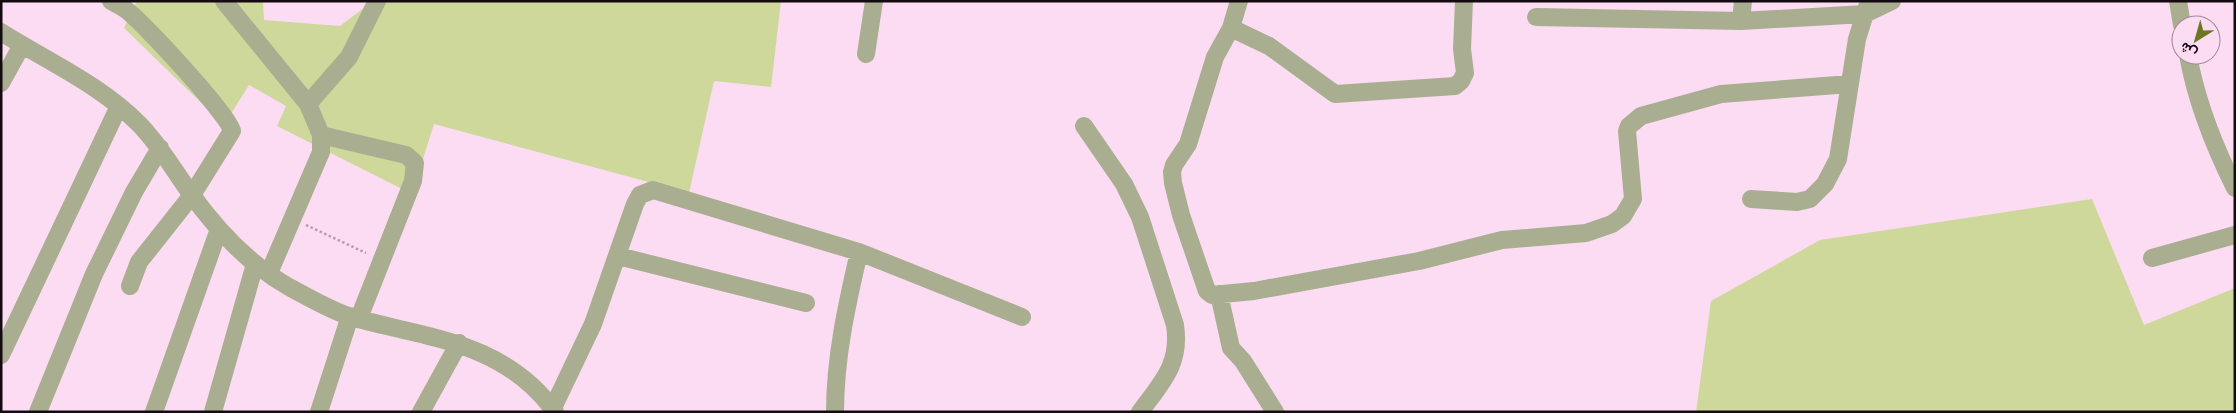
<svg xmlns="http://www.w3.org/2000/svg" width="2236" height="413" font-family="'Space Grotesk',Vazirmatn,sans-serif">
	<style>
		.green { fill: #cfd89b }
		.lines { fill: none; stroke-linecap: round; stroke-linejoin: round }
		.path { stroke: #b69dae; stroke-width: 2.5; stroke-dasharray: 2.5 2.5; stroke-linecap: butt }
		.street { stroke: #a9ae90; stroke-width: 18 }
	</style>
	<rect width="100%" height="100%" fill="#fcdcf2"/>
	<path class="green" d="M137 1H263L264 20 340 26 373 1H781L771 87 714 81 689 193 434 124 412 194 277 126 286 106 249 85 224 125 124 28Z
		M2092 199 2144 325 2235 288V412H1696L1711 301 1820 240Z"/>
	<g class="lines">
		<path class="path" d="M306 225 366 253"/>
		<path class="street" d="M111 1C116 4 121 6 125 9 142 21 229 115 232 131L192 195 139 262 130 286
			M224 1 308 104
			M1239 1 1231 28 1269 46 1335 94 1455 86 1461 81 1465 73 1462 49 1464 1
			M2178 1 2182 25
			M1536 17 1741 21 1865 14 1892 1
			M1741 21 1743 1
			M1231 28 1215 57 1188 144 1174 165 1172 172 1173 183 1181 215 1207 291 1212 295 1254 291 1419 261 1502 240 1586 233 1612 224 1623 216 1633 199 1627 131 1629 126 1641 116 1721 94 1850 84
			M1 32C47 61 101 85 139 124 160 145 174 171 191 194 217 230 250 265 289 287 307 297 332 311 351 317 426 338 504 341 555 412
			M866 54 874 1
			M2188 55C2196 100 2214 146 2235 188
			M1 83 22 45
			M1084 126 1124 184 1140 217 1175 325C1181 364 1162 382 1140 412
			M321 135 406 155 415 163 413 181 359 318
			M1751 199 1797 202 1810 199 1825 184 1838 159 1857 39 1868 4
			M618 256 806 303
			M2152 258 2235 235
			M269 273 321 152V135L308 104 349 57 377 1
			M1219 294 1231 348 1243 361 1275 412
			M1 355 119 106
			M38 412 94 274 134 192 160 148
			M154 412 219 229
			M213 412 255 264
			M319 412 350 316
			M421 412 459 343
			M551 412 593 324 635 204 640 195 653 190 859 252 1022 317
			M835 412C835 357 847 304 859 252"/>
	</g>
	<rect width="2236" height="413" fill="none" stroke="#140a11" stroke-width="5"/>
	<g transform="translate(2196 40) rotate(217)"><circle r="24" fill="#fcdcf2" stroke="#9f8898"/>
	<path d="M0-4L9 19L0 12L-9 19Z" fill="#6e761f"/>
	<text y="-8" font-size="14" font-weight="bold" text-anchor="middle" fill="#140a11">ش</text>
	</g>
</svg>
